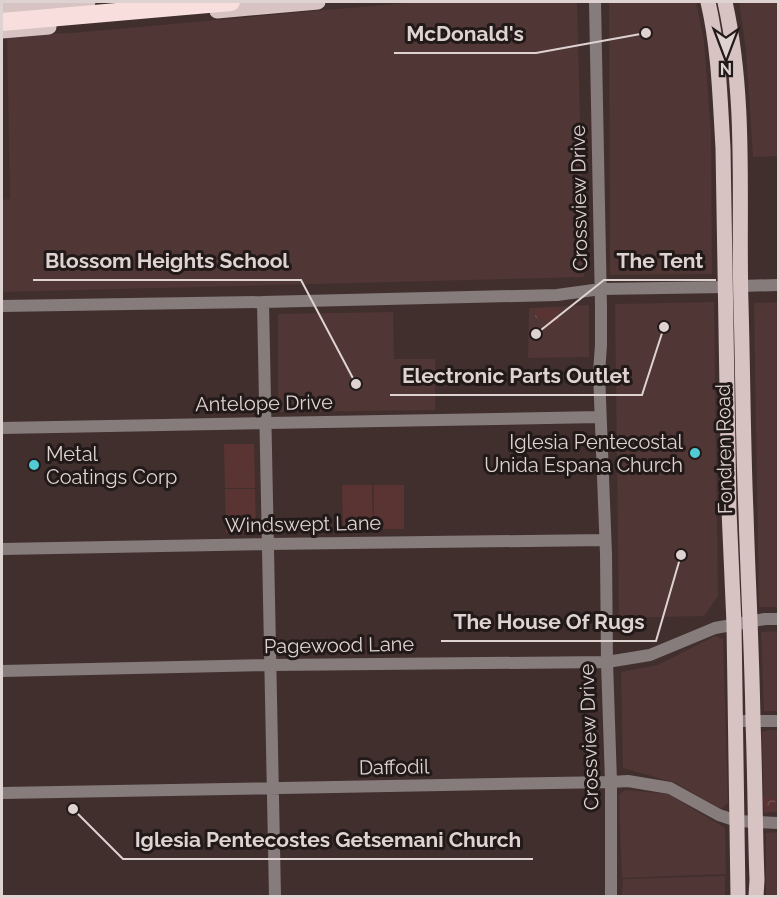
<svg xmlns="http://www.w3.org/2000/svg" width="780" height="898" font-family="Raleway,sans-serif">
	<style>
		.built { fill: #503635 }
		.green { fill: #5a3433 }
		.park { fill: url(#park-crowns) }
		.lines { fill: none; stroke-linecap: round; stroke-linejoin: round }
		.minor { stroke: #867c7b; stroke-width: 12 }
		.major { stroke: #d7c3c2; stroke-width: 15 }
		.highway { stroke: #f8dfde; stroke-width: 18 }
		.poi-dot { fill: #51ccd4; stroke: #221919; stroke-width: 2 }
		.labels { text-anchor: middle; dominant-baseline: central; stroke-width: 6; stroke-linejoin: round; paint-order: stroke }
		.street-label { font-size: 20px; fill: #dfd3d2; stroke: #221919 }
		.poi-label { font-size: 20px; fill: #dfd3d2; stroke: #221919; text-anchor: end }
		.leader { fill: none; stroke: #dfd3d2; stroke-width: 2 }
		.callout-dot { fill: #dfd3d2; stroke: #221919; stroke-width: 2 }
		.callout-label { font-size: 21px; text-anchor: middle; font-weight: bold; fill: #dfd3d2; stroke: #221919; stroke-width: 6; stroke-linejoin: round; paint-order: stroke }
	</style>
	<defs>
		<pattern id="park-crowns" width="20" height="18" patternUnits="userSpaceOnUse" patternTransform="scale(1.5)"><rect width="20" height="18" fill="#5a3433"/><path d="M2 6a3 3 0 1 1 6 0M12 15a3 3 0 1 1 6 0" fill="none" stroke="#715050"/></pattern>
	</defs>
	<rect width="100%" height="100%" fill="#412f2e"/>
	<path class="built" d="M416 2H577L584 277 2 292V200L10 199 7 35 72 33Z
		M609 2H696L704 41 711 132 712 274 610 275Z
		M739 2H778V156L753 157 746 50Z
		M714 302 718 596 704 616 619 618 615 304Z
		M778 302V607H759L754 303Z
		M589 305V357L528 358 529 308Z
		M393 312 394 359H435V410L278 412V314Z
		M778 631V711H764L761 632Z
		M715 636 723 639 728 803 721 809 676 783 623 768 621 672 658 665Z
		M769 730H778V812L764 813 762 732Z
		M625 790 668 794 725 828 726 874 622 878 619 795Z
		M778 832V896H766V833Z
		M725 876V896H622L623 879Z"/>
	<path class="green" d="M224 444H254L255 488H225Z
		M342 485H372L373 529H343Z
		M374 485H404V529H374Z
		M225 489H255L256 533H226Z"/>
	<path class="park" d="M535 309H558L559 323H547L546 318H535Z
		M763 798H775L776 810H764Z"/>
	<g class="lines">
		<path class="minor" d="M595 2 601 307V345L599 373 606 554 607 662 611 782V896
			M740 286 778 285
			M263 302 275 896
			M2 306 263 302 557 295 601 289 725 287
			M2 428 600 417
			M2 549 267 544 605 540
			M2 671 270 665 607 662 650 655 715 628 765 619H778
			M735 721H778
			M2 793 611 782 628 781 670 788 719 815 737 821 778 823"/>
		<path class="major" d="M708 2C719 49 720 99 723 148L729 510 734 624 738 896
			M725 2C747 101 738 203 741 304 743 374 743 443 746 513 748 582 752 652 753 721 755 774 755 827 757 880L756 896
			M2 10 88 2
			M217 11 318 2
			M2 31 49 27"/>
		<path class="highway" d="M2 22 231 2"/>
	</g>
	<g class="poi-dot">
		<circle cx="695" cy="453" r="6"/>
		<circle cx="34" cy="465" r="6"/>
	</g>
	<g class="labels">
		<g class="street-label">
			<text transform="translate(579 198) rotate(-91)">Crossview Drive</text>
			<text transform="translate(264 403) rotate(-1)">Antelope Drive</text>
			<text transform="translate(724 449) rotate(-91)">Fondren Road</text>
			<text transform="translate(303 524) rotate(-1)">Windswept Lane</text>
			<text transform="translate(339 645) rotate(-1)">Pagewood Lane</text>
			<text transform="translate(589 737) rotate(-92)">Crossview Drive</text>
			<text transform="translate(394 767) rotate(-1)">Daffodil</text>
		</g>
		<g class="poi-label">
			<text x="683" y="442">Iglesia Pentecostal<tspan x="683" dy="23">Unida Espana Church</tspan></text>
			<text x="46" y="454" text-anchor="start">Metal<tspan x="46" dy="23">Coatings Corp</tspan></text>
		</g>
	</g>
	<path class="leader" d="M646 33L536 53H394M356 384L301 280H33M536 334L604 280H716M664 327L642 395H390M681 555L656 641H441M73 809L123 859H533"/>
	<g class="callout-dot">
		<circle cx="646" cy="33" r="6"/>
		<circle cx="356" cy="384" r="6"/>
		<circle cx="536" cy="334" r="6"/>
		<circle cx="664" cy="327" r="6"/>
		<circle cx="681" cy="555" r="6"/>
		<circle cx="73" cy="809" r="6"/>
	</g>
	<g class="callout-label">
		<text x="465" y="41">McDonald's</text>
		<text x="167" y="268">Blossom Heights School</text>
		<text x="660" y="268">The Tent</text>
		<text x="516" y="383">Electronic Parts Outlet</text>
		<text x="549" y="629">The House Of Rugs</text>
		<text x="328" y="847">Iglesia Pentecostes Getsemani Church</text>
	</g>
	<rect width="780" height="898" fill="none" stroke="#dfd3d2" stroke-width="6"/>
	<g transform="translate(726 54) rotate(180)" stroke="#221919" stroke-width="4.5" paint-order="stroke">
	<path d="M0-4.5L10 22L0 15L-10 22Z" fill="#dfd3d2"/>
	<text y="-9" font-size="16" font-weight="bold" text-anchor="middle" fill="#dfd3d2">N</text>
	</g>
</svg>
